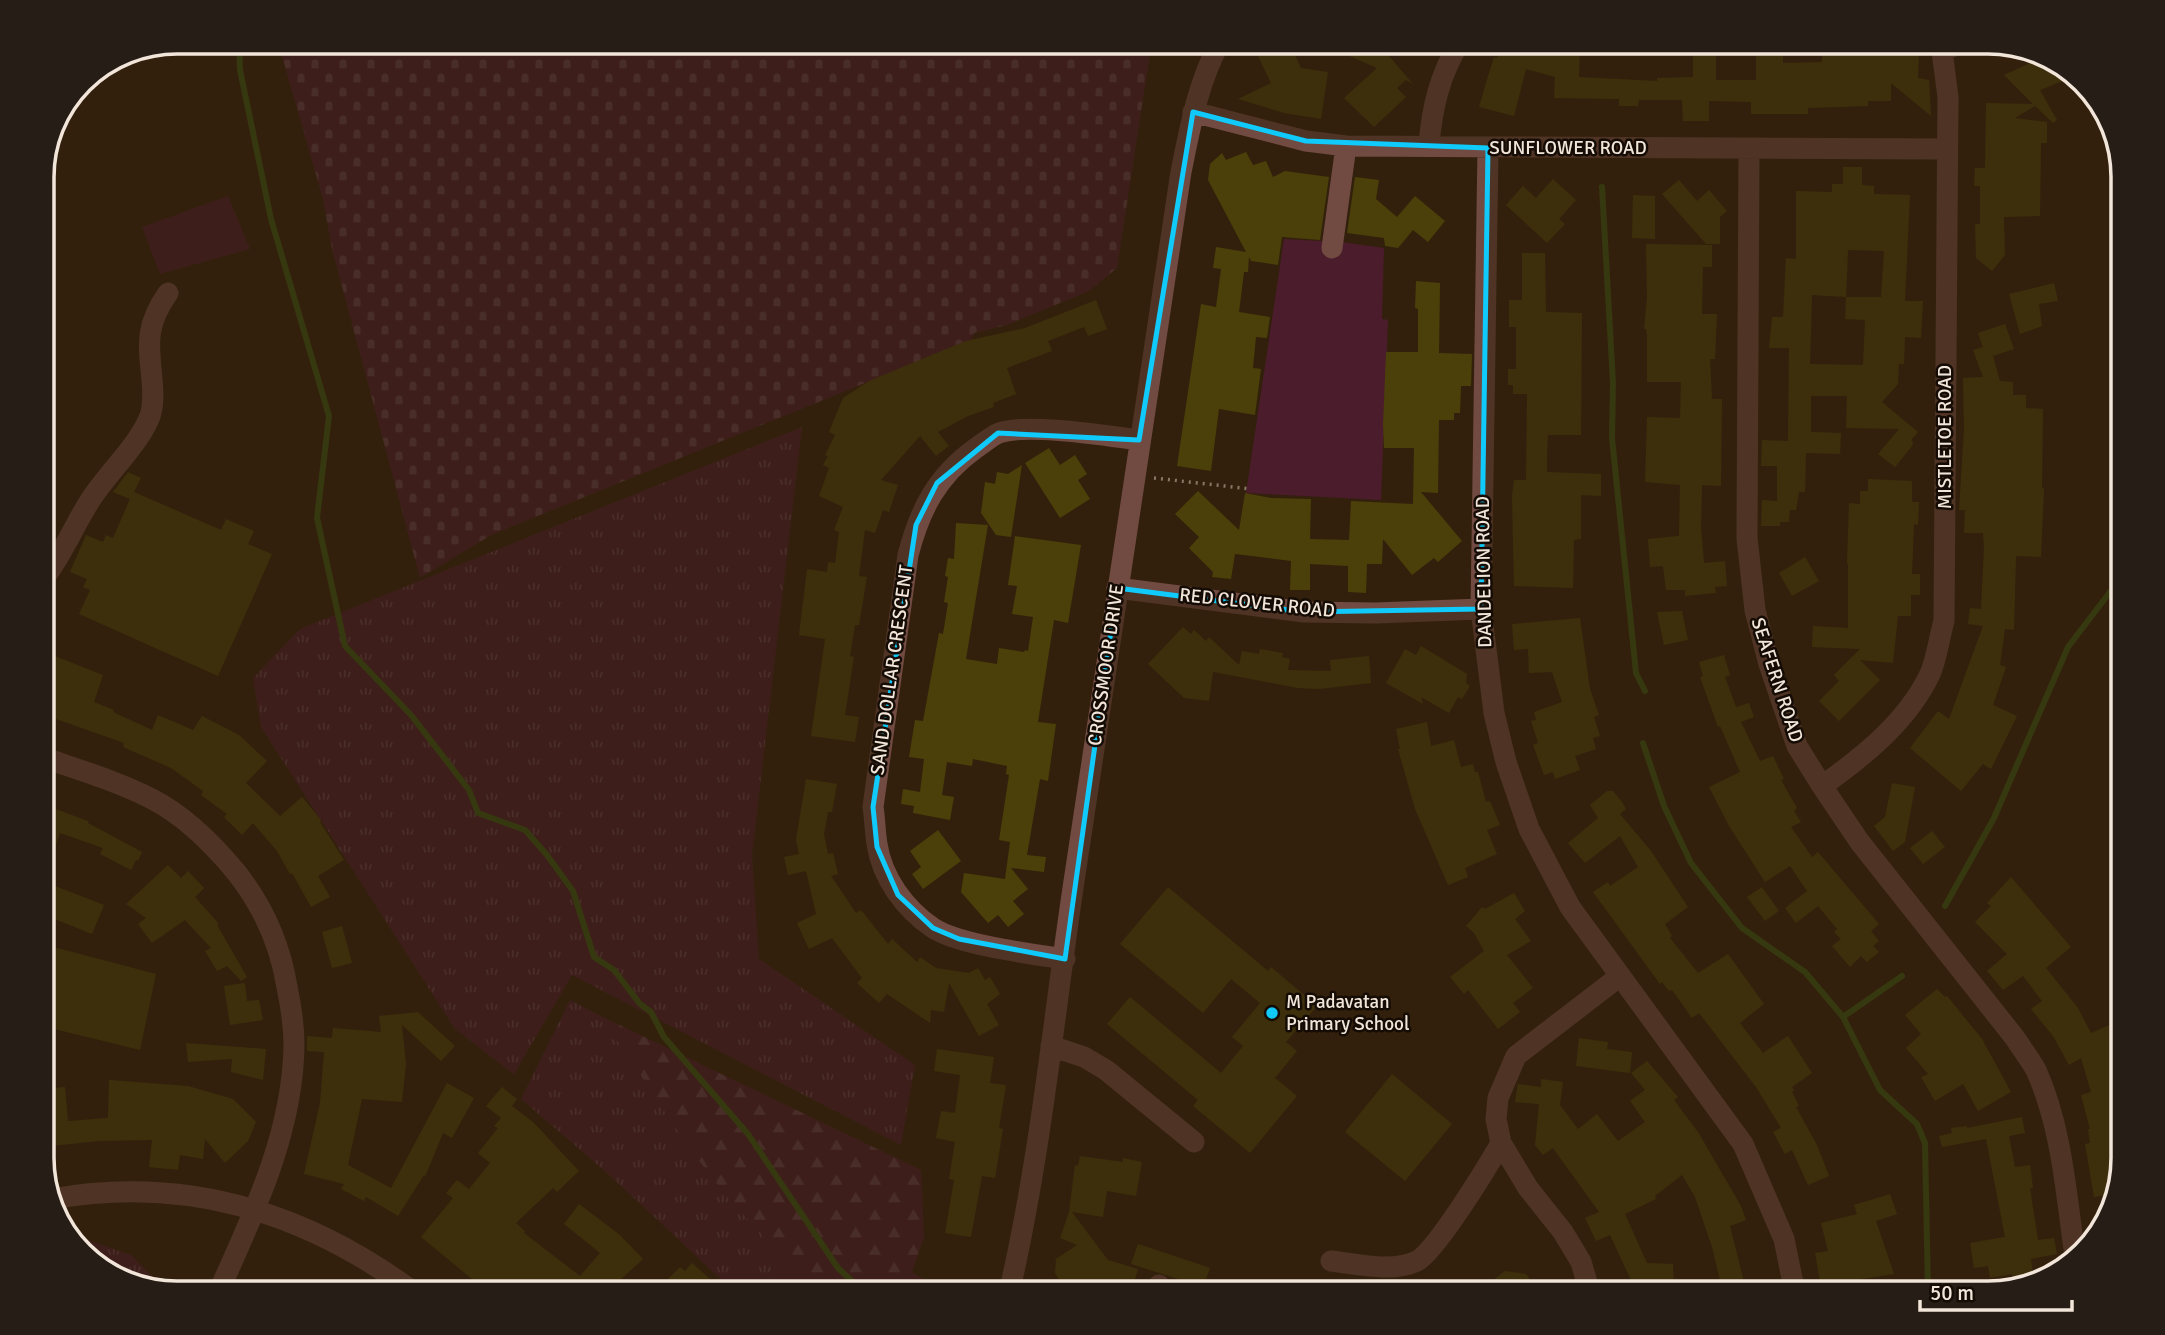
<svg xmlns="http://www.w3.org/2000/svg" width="2165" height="1335" font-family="Signika,sans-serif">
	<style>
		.grass { fill: url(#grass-tufts) }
		.forest { fill: url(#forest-firs) }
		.cemetery { fill: url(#cemetery-stones) }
		.park { fill: #4b1c2c }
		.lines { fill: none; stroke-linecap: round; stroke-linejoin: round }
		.stream { stroke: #3b5413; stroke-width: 6 }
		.building { fill: #4b4009; fill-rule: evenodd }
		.path { stroke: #897868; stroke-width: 3.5; stroke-dasharray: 2 5; stroke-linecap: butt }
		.minor { stroke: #714b42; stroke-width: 21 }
		.marked { fill: none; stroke: #0fcafa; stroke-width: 5; stroke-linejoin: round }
		.poi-dot { fill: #0fcafa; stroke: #140c05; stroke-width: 2.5 }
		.labels { text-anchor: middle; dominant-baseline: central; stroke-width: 5; stroke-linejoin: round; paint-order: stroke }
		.street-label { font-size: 19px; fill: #f2e5d9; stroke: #140c05 }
		.poi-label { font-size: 19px; fill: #f2e5d9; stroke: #140c05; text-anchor: start }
		.rim { fill: none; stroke: #f2e5d9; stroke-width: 3.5 }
	</style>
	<defs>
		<pattern id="grass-tufts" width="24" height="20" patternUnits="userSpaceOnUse" patternTransform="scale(1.75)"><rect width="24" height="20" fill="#4b1c2c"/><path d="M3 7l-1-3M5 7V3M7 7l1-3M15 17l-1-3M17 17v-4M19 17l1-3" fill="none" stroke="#653d4a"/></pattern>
		<pattern id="forest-firs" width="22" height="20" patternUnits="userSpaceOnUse" patternTransform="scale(1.75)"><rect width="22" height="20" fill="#4b1c2c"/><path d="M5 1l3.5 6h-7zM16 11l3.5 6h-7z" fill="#653d4a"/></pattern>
		<pattern id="cemetery-stones" width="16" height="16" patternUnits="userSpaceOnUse" patternTransform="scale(1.75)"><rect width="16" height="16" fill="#4b1c2c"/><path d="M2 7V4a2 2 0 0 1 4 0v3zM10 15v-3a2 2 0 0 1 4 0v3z" fill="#653d4a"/></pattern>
	</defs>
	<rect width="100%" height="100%" fill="#33200c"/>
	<path class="grass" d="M802 427 752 855 759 959 915 1065 901 1145 572 975 514 1074 455 1029 261 727 253 678 300 629Z
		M570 1000 601 1016 692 1152 730 1200 818 1293H719L725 1283 606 1172 521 1099Z
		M82 1238 131 1255 166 1290 109 1275 73 1239Z
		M912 1272 944 1293H857Z"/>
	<path class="forest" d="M601 1016 921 1170 924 1237 912 1272 857 1293H817L730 1200 692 1152Z"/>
	<path class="cemetery" d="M278 42H1157L1150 53 1117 268 1089 291 1007 325 974 333 971 340 491 535 420 578 332 249 323 199Z"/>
	<path class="park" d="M228 196 250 249 160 274 142 227Z
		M1284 239 1341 242 1384 248 1382 319 1388 320 1381 500 1246 493Z"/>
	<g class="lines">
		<path class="stream" d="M239 42 240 70 271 219 329 416 317 518 345 646 411 715 469 790 478 813 525 830 547 855 573 891 594 957 614 970 640 1004 651 1012 664 1037 748 1134 838 1268 855 1284 862 1293
			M1602 187 1613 383 1612 438 1636 673 1645 691
			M1643 743 1664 806 1691 863 1742 928 1805 972 1843 1017 1880 1090 1917 1124 1925 1143 1928 1293
			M1945 906 1994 818 2068 647 2123 575
			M1843 1017 1902 976"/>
	</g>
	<path class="building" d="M1260 42H1289L1301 68 1328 72 1321 119 1284 113 1238 99 1271 83 1256 52 1263 49Z
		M1318 42H1368L1382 48 1413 84 1406 80 1397 88 1406 97 1374 127 1344 98 1377 68Z
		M1501 42H1517L1547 50V42H1580L1579 77 1657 81V78L1693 77V50H1716V80H1756V52H1783V63L1822 62V42H1904V51H1919L1918 78 1929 80 1931 116 1891 83V101H1868V106L1808 108V114H1751V102L1709 101V121H1683L1682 100H1639L1638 106H1619V99L1554 98 1555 77 1526 69 1514 116 1479 107 1488 76 1494 57 1497 58Z
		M2043 57 2056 60 2073 77 2040 90 2057 120 2053 123 2035 106 2015 118 2047 122V143H2041L2040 216 2004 217 2005 255 1992 271 1976 258 1975 224H1980V186H1974L1975 168H1985L1986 103 2033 104 2004 75Z
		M1246 152 1253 165 1266 161 1273 177 1285 171 1329 177 1320 240 1282 237 1278 265 1251 261 1249 257 1248 272H1244L1239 312 1270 317 1267 338 1256 337 1253 368 1261 369 1255 415 1219 409 1211 471 1177 466 1201 304 1216 307 1221 269 1213 268 1216 247 1246 252 1208 180 1210 164 1222 153 1226 160Z
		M1843 167H1862V185L1874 186V194L1910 195 1905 301H1923L1921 338 1905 337 1904 364H1899L1898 384 1882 402 1918 432 1911 440 1913 442 1912 446 1895 467 1878 454 1899 429 1846 428 1847 396H1811V432L1841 433 1840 454 1806 453 1805 492H1799L1796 510H1790L1789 522H1780V526H1761L1762 500 1777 501V466H1761L1762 440 1788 441 1789 348H1769L1772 317H1783L1786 258 1796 259V191L1832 192V184H1843ZM1848 250 1884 251 1881 297H1846ZM1812 295 1846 297 1845 319 1865 320 1863 365 1810 364Z
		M1355 177 1379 180 1376 199 1397 217 1415 196 1445 221 1428 242 1413 230 1398 248 1385 246 1384 238 1347 233Z
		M1553 179 1576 200 1559 219 1565 224 1547 243 1506 205 1523 186 1536 198Z
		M1679 180 1697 201 1709 190 1727 211 1720 217V244H1706L1662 194Z
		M1633 195 1655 196V239L1632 238Z
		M1646 244 1712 245V267H1703L1702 314H1717L1715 359H1710L1712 399H1722L1721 486 1702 485 1701 526 1704 563 1725 561 1727 586 1715 587 1716 593 1685 596V590H1666L1663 566 1650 567 1648 539 1679 536 1680 485 1645 482 1647 417 1680 418 1681 382H1647V336L1646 329H1644L1647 298Z
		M1522 253H1545L1546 312 1582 313 1581 435H1548L1547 453V472L1601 474V496L1581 495V539L1574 540 1573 588 1514 586 1512 496 1514 480H1526L1527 394H1513V385H1508V369H1516V327H1509V300H1522Z
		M1416 281 1440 283 1439 353 1472 354 1471 386H1461L1460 413H1454V420H1439L1438 493 1421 492 1462 541 1438 562 1434 558 1412 575 1383 539 1382 564H1367L1366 593 1348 592V566L1310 564V590H1290L1291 561 1260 557 1235 554 1231 579 1212 577 1213 572 1189 548 1199 537 1175 514 1198 491 1239 530 1245 493 1271 498 1311 499 1310 539 1349 540 1351 501 1413 504 1414 448H1384L1383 425 1386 352H1418V309L1415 308Z
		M2054 283 2058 301 2039 304 2042 326 2020 334 2009 294Z
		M1096 300 1107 329 1088 336 1084 327 1048 341 1052 351 1007 368 1016 394 993 403 994 407 968 416 938 432 949 446 936 456 920 436 881 480 898 485 889 512 883 510 875 533 865 530 859 576 867 577 859 625H855L850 656 854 657 845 715 859 717 855 742 811 736 825 639 799 635 807 569 827 572 828 562 835 563 839 532 834 530 843 507 819 496 829 468 823 465 828 456 825 455 835 435 829 432 843 398 869 381 939 352 966 341 1025 328Z
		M2005 324 2014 349 1993 356 2000 381 2013 382V395H2026V408L2043 409 2042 488H2044L2041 557 2016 556 2014 630 2005 629 2000 665 2006 667 1993 705 2017 716 1991 769 1983 764 1961 791 1910 748 1938 711 1949 719 1983 626 1968 624 1970 608 1981 609 1984 547 1983 533H1964L1965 510H1959L1964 430 1963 378 1983 377 1973 350 1983 347 1978 333Z
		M1049 448 1060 465 1075 455 1087 474 1078 480 1090 499 1060 518 1025 463Z
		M1022 465 1011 537 996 535 981 513 985 482 995 484 997 472 1008 474Z
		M128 472 141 478 134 492 221 530 226 519 254 531 248 544 272 554 218 676 79 614 90 590 83 587 87 579 70 572 86 535 103 542 106 535 113 538 130 499 113 492Z
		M1868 479 1912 481V502H1919L1918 525 1914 524 1912 574H1920V595H1911V616H1898L1893 663 1860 660 1880 680 1839 721 1819 701 1839 681 1834 675 1860 649 1812 647 1813 626 1848 628V563L1847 564 1849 503 1860 504V491H1868Z
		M956 523 988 525 966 659 997 664 999 648 1024 652 1025 650 1028 651 1033 617 1012 614 1017 586 1008 585 1015 536 1081 545 1068 623 1054 620 1038 722 1056 724 1048 781 1040 779 1027 855 1046 857 1044 872 1011 868 1028 889 1013 901 1024 914 1008 927 998 915 988 923 961 892 964 873 1005 879 1010 842 999 840 1009 775 1006 774 1007 766 973 759 972 766 947 762 942 795 954 797 950 820 913 813 914 806 901 804 903 789 920 792 924 759 909 757 915 720 923 721 939 633 943 634 948 603 944 602 948 577 945 576 948 558 954 559Z
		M1805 557 1819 581 1792 596 1779 573Z
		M1682 611 1688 640 1664 645 1657 612Z
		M1580 618 1590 689 1599 715 1594 717 1600 736 1593 738 1596 749 1575 756 1580 770 1555 779 1553 772 1544 775 1533 745 1538 743 1531 721 1536 720 1534 712 1562 702 1552 672 1529 673 1528 649 1514 650 1512 624Z
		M1183 627 1191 634 1194 630 1206 641 1209 637 1239 665 1242 651 1259 654 1260 649 1283 653 1282 657 1290 659 1288 670 1331 671 1330 660 1369 656 1371 683 1319 689 1298 688 1213 672 1209 701 1184 698 1148 664Z
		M1421 646 1467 674 1466 683 1470 686 1462 699 1458 697 1449 713 1421 697 1423 704 1386 683 1405 649 1416 655Z
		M42 651 103 675 94 702 114 710 113 712 152 730 158 715 193 730 202 716 239 735 267 761 246 783 280 816 302 797 321 820 320 822 344 860 318 876 330 897 311 907 292 873 290 874 277 851 253 823 242 835 224 817 227 814 201 795 203 791 171 768 123 747 124 743 42 714Z
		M1724 655 1730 675 1725 677 1736 707 1749 703 1754 717 1741 722 1760 761 1773 756 1784 779 1781 780 1797 808 1794 811 1801 822 1791 827 1812 857 1818 852 1879 924 1871 931 1879 941 1873 946 1879 952 1867 962 1861 956 1850 967 1832 946 1841 939 1834 932 1837 929 1818 906 1796 923 1785 908 1807 891 1790 866 1765 882 1729 826 1709 787 1740 772 1720 726 1718 727 1700 677 1703 676 1699 662Z
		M1427 722 1431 746 1454 740 1461 767 1473 764 1475 772H1478L1486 802 1490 801 1500 825 1487 830 1497 854 1465 868 1468 877 1448 885 1415 809 1398 749H1400L1396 729Z
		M806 779 837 784 832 812H828L824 834 828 854 833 853 838 874 831 876 856 913 861 910 888 944 892 939 917 962 920 957 936 968 969 973 978 968 985 980 990 977 1000 994 987 1004 999 1025 979 1036 949 983 944 1012 931 1010 930 1023 887 994 879 1003 857 983 862 978 832 938 809 949 797 923 816 914 806 871 788 875 784 857 799 854 796 840Z
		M1892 783 1915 787 1905 842 1893 851 1874 826 1885 817Z
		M1607 791H1613L1622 802 1626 809 1620 814 1651 851 1688 907 1665 924 1672 936 1670 938 1698 973 1728 954 1764 1004 1740 1023 1763 1053 1788 1036 1812 1073 1792 1087 1794 1090 1792 1092 1799 1106 1796 1107 1817 1145 1829 1176 1808 1185 1792 1150 1785 1154 1773 1132 1781 1128 1756 1087 1699 1013 1692 1018 1672 990 1669 991 1662 982 1660 984 1593 892 1608 882 1610 886 1638 867 1620 836 1585 863 1568 843 1598 818 1590 805Z
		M53 808 88 821V823L142 852 138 861 136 860 131 870 100 854 103 848 60 833 45 877H42V837Z
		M938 830 961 861 923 889 912 874 921 867 910 851Z
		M1932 831 1945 847 1923 864 1910 848Z
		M168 865 181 878 188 871 204 888 195 897 219 924 217 925 247 977 241 981 227 966 217 971 205 951 211 948 185 920 152 943 138 924 146 918 126 904Z
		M2011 877 2071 947 2046 968 2078 1008 2091 1033 2119 1021 2123 1029V1050L2113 1054 2123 1088V1158L2113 1194 2094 1197 2085 1144 2090 1143 2088 1129H2090L2081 1095 2091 1092 2081 1058 2069 1065 2053 1036 2031 1009 2042 1001 2023 976 2003 990 1987 971 2007 954 1975 922 1991 906 1987 903Z
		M42 881 104 905 92 934 42 914Z
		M1168 887 1268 971 1271 967 1317 1006 1286 1042 1297 1051 1275 1078 1297 1096 1250 1153 1193 1106 1198 1100 1107 1024 1130 997 1221 1073 1243 1046 1232 1037 1260 1003 1231 979 1203 1013 1120 944Z
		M1762 887 1779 911 1765 921 1747 897Z
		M1514 893 1525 911 1515 919 1531 941 1507 955 1533 988 1513 1003 1520 1012 1498 1029 1468 990 1464 994 1450 977 1484 951 1474 933 1466 926 1482 907 1485 909Z
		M342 926 352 963 332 968 322 932Z
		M42 944 156 974 140 1050 42 1026Z
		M245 983 247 1001 259 1000 263 1020 230 1025 224 986Z
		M1937 989 1945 997 1947 996 1982 1039 2011 1092 1978 1111 1963 1084 1935 1101 1921 1077 1928 1074 1906 1048 1921 1034 1905 1015Z
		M418 1012 455 1046 441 1061 402 1025 406 1064 402 1102 362 1099 348 1165 391 1188 447 1083 474 1098 452 1138 443 1133 425 1177 424 1175 398 1216 366 1197 364 1201 341 1189 344 1184 304 1174 320 1103 324 1052 307 1051V1036L332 1038 333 1028 381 1032 379 1016Z
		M1579 1038 1608 1042 1607 1049 1632 1052 1630 1073 1576 1066Z
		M186 1043 266 1049 263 1080 231 1072 232 1059 188 1062Z
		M937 1049 994 1057 990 1083 1006 1085 999 1128 1003 1129 995 1178 982 1176 971 1237 945 1233 954 1180 949 1179 955 1142 936 1138 941 1111 955 1113 960 1075 934 1071Z
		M1647 1061 1678 1097 1674 1100 1698 1132 1741 1206 1746 1220 1730 1226 1746 1290 1723 1293 1712 1247 1695 1197 1682 1175 1655 1196 1656 1199 1625 1214 1647 1263 1673 1264 1674 1293H1637L1610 1235 1596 1241 1585 1218 1599 1212 1553 1148 1543 1155 1535 1145 1539 1104 1515 1102 1518 1084 1541 1087V1079L1563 1082 1560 1105 1578 1129 1597 1114 1618 1141 1645 1122 1630 1101 1645 1090 1631 1073Z
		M1392 1074 1452 1124 1405 1181 1345 1132Z
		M109 1080 188 1086 233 1099 256 1122 248 1141 225 1163 205 1139 203 1159 180 1155 178 1170 149 1167 152 1140 99 1141 42 1147V1089L65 1087 68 1121 108 1118Z
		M502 1087 517 1099 512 1106 533 1122 579 1171 557 1192 553 1188 516 1223 525 1231 524 1233 580 1276 600 1253 564 1224 579 1204 620 1235 643 1259 606 1293H489L421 1237 453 1198 446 1193 457 1180 469 1189 490 1163 478 1153 498 1128 494 1126 501 1118 486 1106Z
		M2022 1117 2025 1133 2009 1136 2015 1167 2030 1165 2033 1188H2030L2038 1240 2054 1238 2057 1254 2031 1259 2034 1281 2014 1286 2012 1274 1990 1278 1988 1266 1974 1268 1970 1243 2005 1237 1986 1139 1942 1147 1939 1136 1952 1133 1951 1128 1967 1126V1128Z
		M1080 1156 1123 1162V1158L1142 1162 1136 1196 1107 1191 1103 1217 1072 1212 1108 1260 1138 1269 1131 1293H1067L1055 1273 1056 1259 1077 1245 1060 1238 1069 1212 1075 1165 1078 1166Z
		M1890 1194 1897 1214 1876 1221 1894 1274 1862 1279 1863 1293H1822L1815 1253 1828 1251 1821 1223 1857 1214 1854 1205Z
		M1138 1244 1210 1268 1203 1287 1131 1264Z
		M692 1263 711 1280 698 1293H663L671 1284 667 1280 680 1267 685 1271Z
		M1505 1271 1526 1274 1540 1293H1477Z"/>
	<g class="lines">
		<path class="path" d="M1154 478 1251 489"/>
		<path class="minor" d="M1942 51 1963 42
			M1193 112 1306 141 1346 146 1947 149
			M1429 145C1432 107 1440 74 1460 42
			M1488 148 1481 609 1494 713 1506 762 1529 829 1570 907 1743 1144 1784 1239 1795 1293
			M1749 148 1747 538 1755 610 1769 664 1797 746 1822 786 1859 841 2015 1038C2022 1049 2030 1059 2036 1070 2062 1128 2066 1193 2075 1256
			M1332 248 1346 146
			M42 581C62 556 74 525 91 499 108 473 140 443 150 416 154 404 153 391 152 379 148 342 146 324 168 293
			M1117 588 1304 612 1376 613 1481 609
			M42 757C79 770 117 781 152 799 185 816 212 843 236 872 263 906 280 944 287 987 291 1006 294 1026 294 1045 293 1133 253 1215 218 1293
			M1822 786C1864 756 1907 722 1930 674 1937 658 1939 638 1944 621L1948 97 1942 51 1939 42
			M1065 959C1032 954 959 945 933 928 905 909 882 878 877 844 875 832 875 819 873 807L908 555C920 509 937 476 976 448 983 444 991 436 999 433 1027 423 1107 436 1139 440
			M1051 1046 1084 1057 1106 1070 1194 1142
			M52 1199C187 1175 306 1212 415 1293
			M1331 1261C1357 1264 1392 1273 1417 1261 1436 1251 1488 1166 1501 1143
			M1009 1293C1040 1160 1053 1023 1073 888 1109 649 1144 410 1181 172 1190 128 1198 82 1220 42
			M1152 1293 1159 1285
			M1590 1293 1581 1262 1563 1232 1528 1188 1501 1143 1496 1119 1498 1098 1516 1056 1620 976"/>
	</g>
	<path d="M0 0H2165V1335H0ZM1193 112 1306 141 1488 148 1481 609 1304 612 1117 588 1065 959 959 939 933 928 898 895 877 847 873 807 916 525 937 483 998 433 1139 440Z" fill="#33200c" fill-opacity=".55" fill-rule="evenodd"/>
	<path class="marked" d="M1193 112 1306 141 1488 148 1481 609 1304 612 1117 588 1065 959 959 939 933 928 898 895 877 847 873 807 916 525 937 483 998 433 1139 440Z"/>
	<circle class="poi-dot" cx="1272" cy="1013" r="7"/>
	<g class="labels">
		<g class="street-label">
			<text x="1568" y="148">SUNFLOWER ROAD</text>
			<text transform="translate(1945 437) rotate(-90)">MISTLETOE ROAD</text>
			<text transform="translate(1484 572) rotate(-91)">DANDELION ROAD</text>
			<text transform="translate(1257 603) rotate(6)">RED CLOVER ROAD</text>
			<text transform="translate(1106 665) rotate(-82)">CROSSMOOR DRIVE</text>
			<text transform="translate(892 670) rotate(-82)">SAND DOLLAR CRESCENT</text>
			<text transform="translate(1777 680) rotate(72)">SEAFERN ROAD</text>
		</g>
		<g class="poi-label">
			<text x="1286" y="1002">M Padavatan<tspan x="1286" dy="22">Primary School</tspan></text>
		</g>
	</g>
	<path d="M0 0H2165V1335H0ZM177 54H1988A123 123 0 0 1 2111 177V1158A123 123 0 0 1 1988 1281H177A123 123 0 0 1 54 1158V177A123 123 0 0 1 177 54Z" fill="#261d16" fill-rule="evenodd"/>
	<path class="rim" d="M177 54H1988A123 123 0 0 1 2111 177V1158A123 123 0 0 1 1988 1281H177A123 123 0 0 1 54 1158V177A123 123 0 0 1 177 54Z"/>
	<path d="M1920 1300v10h152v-10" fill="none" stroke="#f2e5d9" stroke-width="3.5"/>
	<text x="1930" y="1300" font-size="21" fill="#f2e5d9" stroke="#140c05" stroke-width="5" paint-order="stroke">50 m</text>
</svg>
